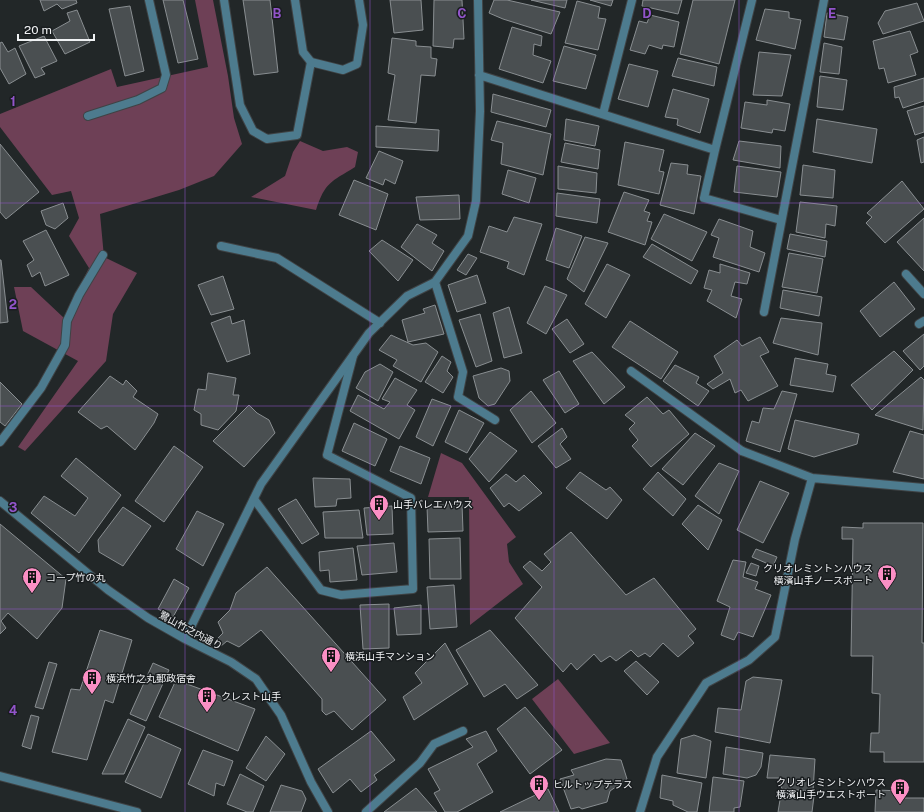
<svg xmlns="http://www.w3.org/2000/svg" width="924" height="812" font-family="'Public Sans','Noto Sans JP',sans-serif">
	<style>
		.forest { fill: #6e4056 }
		.building { fill: #4a4f51; stroke: #898e91 }
		.lines { fill: none; stroke-linecap: round; stroke-linejoin: round }
		.lane-casing { stroke: #3f4345; stroke-width: 10 }
		.street-casing { stroke: #3f4345; stroke-width: 10 }
		.lane { stroke: #4d7b8e; stroke-width: 8 }
		.street { stroke: #4d7b8e; stroke-width: 8 }
		.grid { fill: none; stroke: #9254ca; stroke-width: 1; stroke-opacity: 0.55 }
		.labels { text-anchor: middle; dominant-baseline: central; stroke-width: 3; stroke-linejoin: round; paint-order: stroke }
		.poi-label { font-size: 10px; fill: #f0f2f4; stroke: #191d1f; text-anchor: start }
		.street-label { font-size: 10px; fill: #f0f2f4; stroke: #191d1f }
		.grid-label { font-size: 13px; text-anchor: middle; font-weight: bold; fill: #9254ca; stroke: #191d1f; stroke-width: 3; stroke-linejoin: round; paint-order: stroke }
	</style>
	<rect width="100%" height="100%" fill="#222728"/>
	<path class="forest" d="M195 0H213L228 76 234 118 242 144 214 176 179 190 100 214 104 257 137 273 113 314 106 361 25 451 18 447 78 361 23 331 14 287H31L64 318 89 268 69 236 79 218 71 191 52 195 0 127V114L111 69 117 87 208 67Z
		M300 141 323 151 347 147 358 152 355 167C331 182 325 182 316 210L251 197 285 176 293 152Z
		M441 453 462 463 516 537 507 544 509 562 523 584 470 625 469 497H428Z
		M558 679 610 743 574 754 532 699Z"/>
	<path class="building" d="M40 0H76L77 3 62 9 57 4 44 11Z
		M163 0H183L198 59 178 63Z
		M243 0H270L278 72 254 75Z
		M390 0H421L423 30 394 33Z
		M434 0H462L464 39H454L453 48 433 46Z
		M494 0H507L560 12 551 34 503 19 489 13Z
		M531 0H567L565 8Z
		M590 0H613L611 6Z
		M643 0H682L678 14 642 6Z
		M693 0H735L719 64 680 54Z
		M577 1 600 7 598 18 606 19 598 50 565 43Z
		M917 3 924 21 883 34 878 23 885 11Z
		M130 6 144 71 125 76 109 9Z
		M765 9 789 12V18L801 20 795 49 756 40Z
		M77 10 90 42 65 54 52 31 70 21 67 13Z
		M827 13 848 17 844 40 824 37Z
		M650 15 679 22 674 47 663 45 662 49 649 45 645 54 630 50 639 21 647 23Z
		M512 27 542 36 541 46 534 44 533 55 551 61 543 83 499 69Z
		M910 31 918 52 910 55 916 75 888 83 884 68 879 69 873 41Z
		M44 36 57 61 41 68 45 74 35 78 19 46Z
		M392 38 416 41V46L431 47V58L437 59 435 76 421 75 416 123 388 120 395 75 388 73Z
		M2 42 8 52 15 48 26 74 9 84 0 68V43Z
		M824 43 842 47 839 74 820 72Z
		M564 46 596 55 586 89 553 81Z
		M759 52 791 55 782 96 753 95Z
		M678 58 717 67 714 86 672 76Z
		M629 64 658 71 648 107 618 99Z
		M820 76 847 80 843 110 817 107Z
		M924 78V101L903 108 899 97 895 98 894 87Z
		M673 89 709 99 700 133 677 125 678 119 665 117Z
		M493 94 551 110 546 127 491 112Z
		M767 100 790 104 785 131 773 129 772 133 741 128 745 102 767 105Z
		M924 106V132L915 135 907 111Z
		M566 119 599 126 595 146 564 140Z
		M817 119 877 129 872 163 813 152Z
		M497 121 551 134 543 175 501 164 503 143 491 140Z
		M376 126 439 130 438 151 376 147Z
		M924 137V162L921 163 917 140Z
		M739 141 781 146 780 168 733 160Z
		M625 142 664 150 659 171 664 172 659 194 618 185Z
		M565 143 600 150 598 169 561 162Z
		M0 144 39 192 6 219 0 212Z
		M379 151 403 161 395 184 385 179 383 185 366 178Z
		M671 163 688 165 687 174 701 176 694 214 660 205Z
		M803 165 835 170 833 198 800 195Z
		M558 166 597 173 596 193 558 189Z
		M737 166 781 172 777 197 734 192Z
		M508 170 536 178 529 203 502 194Z
		M354 180 388 194 376 230 339 215Z
		M902 181 924 209 885 243 866 223 872 217 867 213Z
		M624 192 649 200 644 211 650 213 647 221 652 222 645 245 608 232Z
		M557 193 600 199 597 223 556 216Z
		M459 195 460 219 420 220 416 197Z
		M800 202 837 206 835 226 826 224 825 238 796 232Z
		M63 203 68 218 55 229 46 225 41 211Z
		M664 214 707 232 692 261 651 239Z
		M514 217 542 224 524 275 507 268 509 262 480 252 489 226 507 232Z
		M924 218V271L897 242Z
		M719 219 753 231 750 247 765 253 759 272 713 257 719 238 711 235Z
		M417 224 437 235 432 243 444 251 432 271 401 247Z
		M556 228 582 236 569 268 546 260Z
		M46 230 69 275 45 286 40 272 32 277 27 265 34 260 23 241Z
		M790 234 827 241 825 257 787 249Z
		M585 237 608 243 584 292 567 279Z
		M382 240 413 260 398 281 369 251Z
		M652 244 698 271 691 284 643 257Z
		M789 253 823 259 817 293 782 287Z
		M468 254 477 258 466 275 457 270Z
		M1 260 8 322 0 323V260Z
		M607 264 630 275 606 318 585 304Z
		M720 264 750 273 747 284 735 282 731 296 742 299 736 318 707 301 712 290 704 288 709 270 720 273Z
		M477 275 486 303 457 312 448 285Z
		M223 276 234 309 211 315 198 285Z
		M894 282 915 309 880 337 860 311Z
		M545 286 567 295 546 334 527 323Z
		M783 290 822 297 819 316 780 308Z
		M435 305 444 334 408 342 402 320 425 313 423 309Z
		M509 307 522 353 504 358 493 313Z
		M480 314 492 361 476 367 459 320Z
		M230 316 232 324 244 320 250 354 227 362 211 323Z
		M781 318 822 323 818 355 773 343Z
		M567 319 584 344 570 353 552 329Z
		M630 321 678 352 661 379 612 347Z
		M924 334V366L920 370 903 351Z
		M391 335 413 345 426 343 438 352 421 382 393 366 397 360 379 350Z
		M760 337 769 352 760 356 778 386 748 401 741 390 735 393 730 379 713 389 707 384 723 373 714 356 737 340 742 346Z
		M894 351 913 370 872 410 851 385Z
		M592 352 625 387 604 404 573 361Z
		M442 356 451 362 447 371 453 377 443 393 425 382Z
		M795 358 828 364 826 374 836 376 833 392 790 385Z
		M380 364 393 372 378 401 356 388 365 372Z
		M675 365 699 377 696 383 709 391 698 406 663 381Z
		M501 368 509 371 510 381 495 404 488 406 479 398 473 376Z
		M559 371 579 404 565 413 543 380Z
		M208 373 236 378 233 395H239L236 411 218 430 201 425V414L194 410 198 389 206 390Z
		M110 376 123 385 126 380 137 391 133 397 158 414 154 423 135 450 107 426 101 429 78 412Z
		M921 377 924 380 923 430 875 415Z
		M395 378 417 390 407 405 415 410 399 439 350 411 358 395 384 409 390 402 382 399Z
		M0 382 22 404 5 426 0 422Z
		M531 391 556 423 532 443 510 410Z
		M782 391 797 394 780 452 746 441 752 421 759 423 763 408 774 409Z
		M647 397 663 414 669 410 689 434 651 467 632 446 638 440 629 429 635 423 625 415Z
		M432 399 451 406 433 446 416 437Z
		M249 405 257 413 269 420 275 433 244 467 213 441Z
		M459 410 484 423 467 453 445 442Z
		M795 420 859 434 857 444 814 457 788 449Z
		M354 423 387 439 375 466 342 451Z
		M562 428 567 437 560 444 571 459 556 468 538 446Z
		M910 431 924 435V479L893 472Z
		M490 432 517 451 489 482 469 459Z
		M695 433 715 446 683 485 662 469Z
		M174 446 203 467 164 522 135 501Z
		M400 446 430 458 421 484 390 471Z
		M76 458 121 495 79 553 31 513 44 496 75 516 88 498 61 476Z
		M719 463 739 471 719 514 695 496Z
		M580 472 606 490 610 487 622 500 607 519 566 488Z
		M658 472 686 499 673 516 643 489Z
		M506 474 516 482 524 475 542 493 519 511 509 503 504 507 490 488Z
		M313 478 350 479 351 498 337 499 336 506 315 507Z
		M760 481 789 493 763 543 737 530Z
		M296 499 319 534 302 544 278 509Z
		M462 504 463 531 428 532 427 506Z
		M698 505 722 520 708 550 682 524Z
		M392 506 393 534 367 535 364 508Z
		M123 507 151 526 123 566 99 552 98 540Z
		M359 510 363 538H325L323 512Z
		M197 511 224 524 203 566 176 549Z
		M863 523H923L922 643H924V762H884V752H870L871 733H879L880 694 872 693 873 656H851L853 539H842V527L863 528Z
		M0 524 66 579 62 608 37 639 8 613 1 621 6 628 0 634Z
		M571 532 626 595 654 578 696 629 688 636 694 643 678 657 663 643 650 657 645 653 638 657 631 650 616 661 610 656 601 662 594 654 577 670 571 663 563 672 515 618 542 587 523 567 530 561 542 571 551 562 544 554Z
		M460 538 461 579H430L429 539Z
		M394 543 397 572 362 575 357 546Z
		M353 548 357 580 330 582 329 570 320 571 319 552Z
		M756 549 777 557 773 566 752 557Z
		M733 560 746 562 743 577 758 582 755 589 771 595 753 637 738 632 734 640 721 635 730 607 717 601Z
		M751 563 759 566 756 576 746 573Z
		M267 567 386 700 352 730 334 711 326 715 322 711V699L261 630 239 647 227 641 221 646 216 640 223 633 218 622 230 610 236 593Z
		M174 579 189 588 173 617 158 609Z
		M454 585 457 627 430 629 427 587Z
		M389 604V648L363 649 360 605Z
		M421 605V634L397 635 394 608Z
		M100 630 132 640 113 703 105 700 87 760 52 752 71 689 80 690Z
		M490 630 538 685 517 699 505 684 484 697 456 650Z
		M445 643 468 684 414 720 403 697 422 683 415 673Z
		M636 661 659 682 647 695 624 671Z
		M49 662 57 664 43 709 35 707Z
		M153 663 169 670 146 721 130 714Z
		M753 677 782 680 770 743 715 732 718 708 741 710 746 681Z
		M176 680 255 709 238 751 159 717Z
		M525 707 562 750 530 774 497 729Z
		M31 715 39 717 31 749 22 746Z
		M128 719 145 727 124 774H102Z
		M371 731 395 760 374 775 377 780 361 792 350 779 333 793 318 769Z
		M486 731 497 751 477 764 493 792 457 812H445L434 793 440 790 428 769 473 747 466 739Z
		M148 734 181 749 161 798 125 782Z
		M694 735 711 741 706 778 677 773 681 739Z
		M266 736 285 754 266 781 246 768Z
		M726 747 763 753 761 767 756 775 747 778 723 774Z
		M203 750 233 761 224 786 216 783 214 796 188 784Z
		M770 755 815 759 813 791 782 789 779 778H767Z
		M606 759 621 760 627 779 610 791 607 802 582 809 579 807 571 809 560 779 574 775 571 770Z
		M240 774 264 786 253 812H247L227 804Z
		M662 775 702 783 697 812H688L673 805V801L660 798Z
		M713 777 744 781 740 807 734 808V812H709Z
		M281 785 302 791 306 799 301 812H270Z
		M416 788 437 812H384Z
		M548 789 559 812H500Z
		M876 790 903 791 902 798H924V812H875Z
		M781 794 814 796 812 812H778Z"/>
	<g class="lines">
		<g class="lane-casing">
			<path id="lane" d="M224 0 240 105 253 131 267 139 297 135 311 62
				M88 116 138 100 162 88 166 75 149 0
				M435 282 463 372 458 397 495 420
				M919 324 924 321
				M631 371 742 451
				M254 499 321 590 341 595 413 589 411 498 327 455 353 356
				M366 812 420 763 434 744 463 731"/>
		</g>
		<g class="street-casing">
			<path id="street" d="M295 0 303 52 311 62 343 70 357 64 363 25 359 0
				M479 75 715 150 752 0
				M603 114 632 0
				M715 150 704 198 781 220
				M221 246 277 258 380 323
				M906 274 924 294
				M764 312 824 0
				M0 442 41 388 65 345 67 321 79 295 103 255
				M742 451 812 478 924 488
				M0 501 108 590 148 618 185 639 231 662 256 679 281 715 311 782 328 812
				M185 639 261 484 369 333 407 296 435 282 468 236 476 201 480 111 478 0
				M0 776 137 812
				M640 812 657 757 706 683 749 660 775 637 795 539 812 478"/>
		</g>
		<use href="#lane" class="lane"/>
		<use href="#street" class="street"/>
	</g>
	<path class="grid" d="M185 0V812M370 0V812M554 0V812M739 0V812M0 203H924M0 406H924M0 609H924"/>
	<defs>
		<g id="building-pin" transform="scale(1)"><path d="M0 17L-7.5 6A9.5 9.5 0 1 1 7.5 6Z" fill="#fb8fc4" stroke="#191d1f"/><path d="M-4-6H4V6H1V3H-1V6H-4ZM-2.5-4.3h1.7v1.8h-1.7ZM.8-4.3h1.7v1.8H.8ZM-2.5-1h1.7V.8h-1.7ZM.8-1h1.7V.8H.8Z" fill="#111"/></g>
	</defs>
	<g fill-rule="evenodd">
		<use href="#building-pin" x="379" y="504"/>
		<use href="#building-pin" x="887" y="574"/>
		<use href="#building-pin" x="32" y="577"/>
		<use href="#building-pin" x="331" y="656"/>
		<use href="#building-pin" x="92" y="678"/>
		<use href="#building-pin" x="207" y="696"/>
		<use href="#building-pin" x="539" y="784"/>
		<use href="#building-pin" x="900" y="788"/>
	</g>
	<g class="labels">
		<g class="poi-label">
			<text x="393" y="504">山手バレエハウス</text>
			<text x="873" y="568" text-anchor="end">クリオレミントンハウス<tspan x="873" dy="12">横濱山手ノースポート</tspan></text>
			<text x="46" y="577">コープ竹の丸</text>
			<text x="345" y="656">横浜山手マンション</text>
			<text x="106" y="678">横浜竹之丸郵政宿舎</text>
			<text x="221" y="696">クレスト山手</text>
			<text x="886" y="782" text-anchor="end">クリオレミントンハウス<tspan x="886" dy="12">横濱山手ウエストポート</tspan></text>
			<text x="553" y="784">ヒルトップテラス</text>
		</g>
		<g class="street-label">
			<text transform="translate(191 630) rotate(28)">鷺山竹之内通り</text>
		</g>
	</g>
	<g class="grid-label">
		<text x="277" y="18">B</text>
		<text x="462" y="18">C</text>
		<text x="647" y="18">D</text>
		<text x="832" y="18">E</text>
		<text x="13" y="106">1</text>
		<text x="13" y="309">2</text>
		<text x="13" y="512">3</text>
		<text x="13" y="715">4</text>
	</g>
	<path d="M18 34v6h76v-6" fill="none" stroke="#f0f2f4" stroke-width="2"/>
	<text x="24" y="34" font-size="12" fill="#f0f2f4" stroke="#191d1f" stroke-width="3" paint-order="stroke">20 m</text>
</svg>
